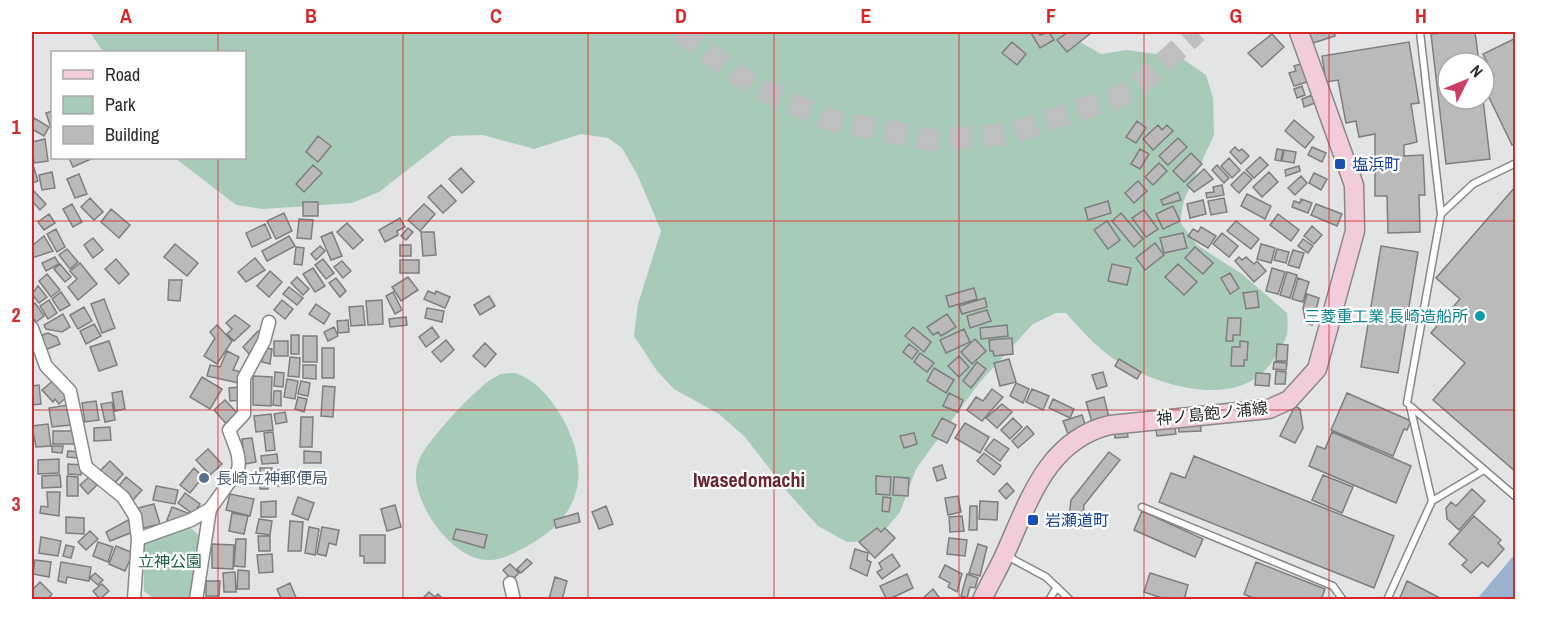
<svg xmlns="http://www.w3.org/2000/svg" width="1547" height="631" font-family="'Archivo Narrow','Noto Sans JP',sans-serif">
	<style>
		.green { fill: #a8cbb9 }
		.water { fill: #9bb2cf }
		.building { fill: #bbbabb; stroke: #7e7e7f; stroke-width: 1.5 }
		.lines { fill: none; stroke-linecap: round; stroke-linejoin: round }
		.highway-tunnel { stroke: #bebfc0; stroke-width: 22; stroke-dasharray: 22 11; stroke-linecap: butt }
		.lane-casing { stroke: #878889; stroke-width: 9 }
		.street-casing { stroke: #878889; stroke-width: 15 }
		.secondary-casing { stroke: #878889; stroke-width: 21 }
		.lane { stroke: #fff; stroke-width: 6 }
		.street { stroke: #fff; stroke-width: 12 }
		.secondary { stroke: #f2ccda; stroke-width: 18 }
		.grid { fill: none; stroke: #d62828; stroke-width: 1.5; stroke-opacity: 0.55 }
		.transit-dot { fill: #1a4fb4; stroke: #fff; stroke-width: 2 }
		.culture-dot { fill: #0f9aa8; stroke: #fff; stroke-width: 2 }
		.service-dot { fill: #5c6f8a; stroke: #fff; stroke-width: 2 }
		.labels { text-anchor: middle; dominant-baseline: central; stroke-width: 4.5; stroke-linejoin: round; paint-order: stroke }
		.transit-label { font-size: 16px; fill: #164399; stroke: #fff; text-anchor: start }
		.culture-label { font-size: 16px; fill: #0d838f; stroke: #fff; text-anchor: end }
		.street-label { font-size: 16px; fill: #292a2a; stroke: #fff }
		.service-label { font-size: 16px; fill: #4e5e75; stroke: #fff; text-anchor: start }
		.park-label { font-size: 16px; fill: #206147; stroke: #fff }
		.quarter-label { font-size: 20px; font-weight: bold; fill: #692434; stroke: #fff }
		.neatline { fill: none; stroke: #d62828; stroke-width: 2 }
		.grid-label { font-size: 20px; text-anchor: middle; font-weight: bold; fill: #d62828 }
	</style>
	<rect width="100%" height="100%" fill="#e3e4e5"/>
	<path class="green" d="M90 32H1063L1101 54 1126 50 1180 57 1206 75 1213 98 1214 135 1184 200 1180 222 1197 245 1242 274 1287 313C1289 337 1287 338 1274 359 1242 410 1167 388 1124 365 1101 353 1083 332 1066 313H1056L1033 324 979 383 916 469 900 512 884 531 869 541 847 542 818 526 790 495 745 437 719 414 674 389 657 371 634 336 638 304 661 231 638 176 622 148 608 138 581 134 534 149 483 135 451 136 379 192 352 203 263 209 236 205 175 158H244V52H103Z
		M515 373C538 381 551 399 563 419 591 471 582 516 529 545 517 552 501 561 487 560 460 559 434 528 424 506 417 490 412 474 420 458 428 440 479 384 497 376 502 373 510 373 515 373Z
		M190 527 201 538 191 599H154L144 591 143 542Z"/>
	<path class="water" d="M1515 554V599H1477Z"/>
	<path class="building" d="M1038 32 1040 35 1049 32 1054 40 1040 48 1031 33Z
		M1068 32H1090L1091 33 1067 52 1057 40Z
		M1309 32H1334L1335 36 1313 43Z
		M1457 32H1475L1479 63H1448V99H1483L1490 159 1446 164 1431 34Z
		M1272 34 1284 47 1262 67 1248 53Z
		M1516 38V143L1512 145 1484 87V81L1494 76 1483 54Z
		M1012 42 1026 54 1017 65 1002 53Z
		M1409 42 1419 103 1411 104 1417 142 1404 145V156L1423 155 1425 195H1419L1420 232 1388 233 1387 196H1375V134L1359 137 1356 121 1346 123 1338 80 1326 82 1322 56Z
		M1301 64 1307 82 1294 86 1289 73 1296 71 1294 66Z
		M1302 86 1305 95 1297 98 1294 89Z
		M1312 95 1315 103 1304 107 1302 99Z
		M52 111V131L46 113Z
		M34 118 49 127 44 136 32 129Z
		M1294 120 1314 137 1305 148 1285 131Z
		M1137 121 1146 128 1136 143 1126 137Z
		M1158 125 1162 130 1167 125 1173 131 1153 150 1143 139Z
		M318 136 331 146 318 162 306 152Z
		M1178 138 1187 147 1168 165 1159 156Z
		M45 139 48 161 34 163 32 142Z
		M1235 147 1239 151 1242 149 1249 156 1241 164 1230 152Z
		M1312 147 1326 153 1322 162 1308 155Z
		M1140 149 1149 154 1140 169 1131 164Z
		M1277 149 1283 150 1281 161 1275 160Z
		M1284 150 1296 152 1294 163 1282 161Z
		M1191 153 1202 164 1184 182 1173 171Z
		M1260 157 1268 165 1254 178 1246 170Z
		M69 158H90L91 159 73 167Z
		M1229 158 1240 170 1232 178 1221 166Z
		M1159 163 1167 171 1153 185 1145 177Z
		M313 165 322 173 304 192 296 184Z
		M1217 165 1229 178 1224 183 1212 170Z
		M1299 166 1300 171 1286 176 1285 170Z
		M34 168 38 181 32 183V169Z
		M461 168 474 182 462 193 449 179Z
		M1204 169 1213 179 1194 192 1187 185Z
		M52 172 55 188 42 190 39 175Z
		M1244 172 1252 179 1239 193 1231 185Z
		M1269 172 1278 182 1262 197 1253 187Z
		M1314 173 1327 179 1321 190 1309 183Z
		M79 174 87 194 75 198 67 179Z
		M1301 176 1307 183 1295 195 1288 188Z
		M1138 181 1147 191 1134 203 1125 193Z
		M441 185 456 201 443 213 428 197Z
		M1222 185 1224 195 1207 198 1206 193 1214 192 1213 187Z
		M1516 186V472L1433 400 1465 363 1431 333 1460 299 1436 278Z
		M32 189 46 204 40 210 32 201Z
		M1178 192 1181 200 1163 205 1161 200Z
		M1247 194 1271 206 1265 219 1241 206Z
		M90 198 103 212 94 220 81 207Z
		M1224 198 1227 212 1211 215 1208 201Z
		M1301 199 1312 203 1308 213 1292 207 1294 201 1300 203Z
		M1203 200 1206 214 1190 218 1187 204Z
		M1108 201 1111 213 1088 220 1085 208Z
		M303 202H318V216H303Z
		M72 204 82 222 73 227 63 209Z
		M424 204 435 214 420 231 408 220Z
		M1316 204 1342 214 1337 226 1311 215Z
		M1173 206 1180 221 1163 229 1156 214Z
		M111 209 130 225 119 238 101 222Z
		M1144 210 1158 229 1146 237 1132 218Z
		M284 213 292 231 276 239 267 221Z
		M1121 213 1143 239 1134 247 1112 221Z
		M49 214 55 223 44 230 38 222Z
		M1278 214 1299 230 1291 241 1270 225Z
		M400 218 405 227 397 231 398 235 385 242 379 230Z
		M299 219 313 220 311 239 297 238Z
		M1107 221 1120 240 1108 249 1094 230Z
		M1236 221 1259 239 1251 249 1227 231Z
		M347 223 363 240 353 249 337 232Z
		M265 224 271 238 252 247 246 233Z
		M1312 226 1322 235 1314 244 1304 236Z
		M1201 227 1216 236 1208 248 1188 236 1193 229 1198 232Z
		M408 228 413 232 406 240 401 236Z
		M56 229 65 247 57 252 47 234Z
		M332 232 342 256 331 260 321 237Z
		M421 232H434L436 255 423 256Z
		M1183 233 1187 248 1164 253 1160 238Z
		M1222 233 1238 246 1229 257 1213 244Z
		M44 236 53 251 32 258V246Z
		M289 236 295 246 267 261 262 251Z
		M93 238 103 250 93 258 84 245Z
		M1303 239 1313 246 1308 253 1298 246Z
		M1155 243 1164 255 1145 270 1136 258Z
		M175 244 198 263 187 276 164 257Z
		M1261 244 1275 248 1271 263 1257 259Z
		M400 245H411V256H400Z
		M320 246 325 251 316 260 311 254Z
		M1381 246 1418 252 1398 373 1361 367Z
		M296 247 304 248 302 265 294 264Z
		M1195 247 1213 263 1203 274 1185 258Z
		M67 249 78 262 70 269 59 255Z
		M1277 249 1289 252 1286 263 1274 260Z
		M1293 250 1304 253 1299 268 1288 265Z
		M55 257 59 264 46 271 42 263Z
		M1239 257 1242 260 1246 257 1254 264 1257 261 1266 271 1254 282 1235 261Z
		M255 258 265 270 246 282 238 272Z
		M116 259 129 274 119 284 105 269Z
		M323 259 334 273 326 279 315 265Z
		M400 260H419V273H400Z
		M342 261 351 271 343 278 334 267Z
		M80 263 97 284 78 300 68 287 77 279 70 271Z
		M60 264 71 277 65 282 54 269Z
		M1112 264 1131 268 1127 285 1108 281Z
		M1178 264 1197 282 1184 295 1165 277Z
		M313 268 325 286 315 292 303 274Z
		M1272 268 1285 272 1278 294 1266 291Z
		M270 271 282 282 269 297 257 286Z
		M1287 272 1297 275 1290 298 1280 295Z
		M1230 273 1239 288 1230 294 1221 278Z
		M47 274 60 290 51 297 39 281Z
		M297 277 309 289 303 295 291 283Z
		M408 277 418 290 401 301 392 287Z
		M336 278 346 291 340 297 329 283Z
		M1298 278 1309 282 1303 302 1292 299Z
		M169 280H182L180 301 168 300Z
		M38 286 47 297 39 303 32 294Z
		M289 287 303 298 297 305 283 294Z
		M974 288 977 299 949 307 946 296Z
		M428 291 435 294 436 291 450 297 445 308 424 299Z
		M1257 291 1259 307 1246 309 1243 293Z
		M61 292 70 305 60 311 52 299Z
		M393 292 402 310 395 314 386 296Z
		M1307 294 1319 298 1312 325 1306 323 1303 308Z
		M489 296 495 306 480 315 474 305Z
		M985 298 987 307 962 314 959 306Z
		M104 299 115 328 102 333 91 304Z
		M49 300 57 313 48 319 40 306Z
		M282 300 293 309 285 319 274 310Z
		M382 300 383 324 368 325 366 301Z
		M35 303 44 316 36 322 32 316V306Z
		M316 304 330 314 324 324 309 314Z
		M363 306 365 325 351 326 349 307Z
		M84 307 92 321 78 329 70 315Z
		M427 308 444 311 442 322 425 318Z
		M987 310 991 321 970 328 967 316Z
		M63 314 70 327 62 332 46 329 44 325Z
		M947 314 956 327 941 336 938 332 933 335 927 327Z
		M235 315 250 326 234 341 227 334 232 329 226 323Z
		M406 317 407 325 390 327 389 319Z
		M1228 318H1241L1240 335H1233V341H1226Z
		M348 320 349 332 338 333 337 321Z
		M94 324 101 336 86 344 80 331Z
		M217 325 232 341 217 364 204 356 215 338 210 332Z
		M1007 325 1008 336 981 339 980 328Z
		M334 327 338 336 328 341 324 332Z
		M432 327 439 337 426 347 419 337Z
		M913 327 931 342 924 352 905 336Z
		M964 329 970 342 946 353 940 340Z
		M258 331 263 336 250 355 243 347Z
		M48 333 57 337 60 344 45 350 39 336Z
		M291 335H299V354H291Z
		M303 336H317V362H303Z
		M1012 338 1013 354 994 356 993 351H990L989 340Z
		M975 339 986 351 972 364 961 352Z
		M446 340 454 350 441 362 432 352Z
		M109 341 117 365 99 371 90 347Z
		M274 341H288V356H274Z
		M1240 341 1248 342 1247 360H1244V366H1231L1232 347H1240Z
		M485 343 496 354 485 367 473 356Z
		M909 344 918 351 912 359 903 352Z
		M1277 344 1288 345 1287 361H1276Z
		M264 348 272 349 270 364 262 362Z
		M322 348H334V378H322Z
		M227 351 239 357 233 370 242 372 239 383 207 376 210 365 220 367Z
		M920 353 934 363 927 372 914 362Z
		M959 356 969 367 959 377 948 366Z
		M290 357 300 358 299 377 288 376Z
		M1009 359 1016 382 1000 386 994 363Z
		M1119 359 1141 372 1137 379 1115 366Z
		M977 362 986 369 971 388 963 381Z
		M1274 362 1287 363 1286 370 1273 369Z
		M303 365H316V379L303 378Z
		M934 368 954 380 946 393 927 381Z
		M1276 371 1286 372 1285 384H1275Z
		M275 372 284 373 283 387 274 386Z
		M1103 372 1107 386 1097 389 1092 375Z
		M1256 373 1270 374 1269 386 1255 385Z
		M253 376 272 377 271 406 253 405Z
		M202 377 222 389 210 409 190 397Z
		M55 379 69 395 59 404 55 399 53 402 42 390Z
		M287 379 298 381 295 399 284 397Z
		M301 381 310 383 308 396 298 394Z
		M1016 383 1029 389 1023 403 1010 396Z
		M39 385 41 404 32 405V386Z
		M323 386 335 387 333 417 321 416Z
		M241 387 242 400 230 401 229 388Z
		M992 389 1003 397 982 421 967 410 976 397 983 401Z
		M1032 389 1049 396 1043 410 1026 402Z
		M122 391 125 409 115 411 112 393Z
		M274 391H281V406L273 405Z
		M949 393 963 400 958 412 943 406Z
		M1347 393 1411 421 1407 430 1404 429 1393 456 1331 430Z
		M298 397 307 399 304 412 295 409Z
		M1104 397 1109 418 1092 422 1086 402Z
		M1053 399 1074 409 1070 418 1049 408Z
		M225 400 239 415 228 426 214 410Z
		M96 401 99 420 85 422 82 403Z
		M112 402 115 420 105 422 101 404Z
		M1002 404 1012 412 997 428 986 418Z
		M67 405 70 425 52 427 49 408Z
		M1295 406 1300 409 1303 428 1295 443 1280 436Z
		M285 412 287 422 276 424 274 414Z
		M271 414 273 430 256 432 254 416Z
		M1082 415 1086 427 1068 434 1063 421Z
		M301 417H313L312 447H300Z
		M942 418 956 425 947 443 932 436Z
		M1013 418 1022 427 1010 439 1001 430Z
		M1200 419 1201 431 1179 432 1178 421Z
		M1174 422 1176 434 1157 436 1155 424Z
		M965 423 989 437 980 453 955 438Z
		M48 424 51 446 36 447 32 426Z
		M1027 426 1034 434 1018 448 1012 441Z
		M110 427 111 440 94 441V428Z
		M53 431H74V444H53Z
		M1127 431 1128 437 1115 438V432Z
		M273 432 275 450 266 451 264 433Z
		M1332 432 1411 466 1396 503 1309 466 1317 446 1325 449Z
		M914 433 917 444 904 448 900 436Z
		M252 438 256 462 245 464 242 439Z
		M994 439 1009 449 1000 461 985 450Z
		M52 446H63L62 453 52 452Z
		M208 449 222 464 210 475 196 460Z
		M68 451 79 452V458L67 457Z
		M304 451 321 452V463H304Z
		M1109 452 1120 460 1084 505 1082 528 1068 527 1071 500Z
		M984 453 1001 466 994 475 977 461Z
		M277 454 278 463 262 464 261 456Z
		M1194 456 1394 536 1374 588 1159 502 1171 473 1185 478Z
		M59 459V473L38 474V460Z
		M110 461 123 474 113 485 99 472Z
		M68 464 82 465 81 475 68 474Z
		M942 465 946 478 937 481 933 468Z
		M194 468 203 477 190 493 180 485Z
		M260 468H272V477L268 476V489H260Z
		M275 470H280V486H275Z
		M60 475 61 487 42 488V476Z
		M1323 475 1353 487 1342 513 1312 500Z
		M67 476 78 477V496H67Z
		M876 476 891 477 890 495 876 494Z
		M89 477 97 485 88 494 80 485Z
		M126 477 142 490 132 501 117 488Z
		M894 477 909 478 908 496 893 495Z
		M1007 483 1014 491 1006 499 999 491Z
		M156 486 178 490 175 504 153 500Z
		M1472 489 1485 501 1459 530 1447 519 1446 508 1451 502 1456 506Z
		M47 492H60L59 516 40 513 41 506 48 507Z
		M185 493 200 504 193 514 178 503Z
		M230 494 254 499 250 516 226 510Z
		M958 496 961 512 948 515 945 498Z
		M298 497 314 503 308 520 292 514Z
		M883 497 891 498 889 512 882 511Z
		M276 501V517H261V502Z
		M980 501 998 502 997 520 979 519Z
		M154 504 160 524 143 528 138 508Z
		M395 505 401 527 387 531 381 509Z
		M606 506 613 524 599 529 592 512Z
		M970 506H977V530H969Z
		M172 507 188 513 186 516 173 522 167 520Z
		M1142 511 1203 539 1195 557 1134 530Z
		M232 513 248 516 244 534 229 531Z
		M578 513 580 522 556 528 554 520Z
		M962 516 964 531 950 532 949 517Z
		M1474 516 1501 540 1498 543 1504 549 1488 567 1482 562 1471 573 1462 565 1467 560 1449 544Z
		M66 517 84 518V534L66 533Z
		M259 519 272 521 270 535 256 533Z
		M128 520 133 532 110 541 106 532Z
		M290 521 303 522 301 551H288Z
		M309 527 319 529 315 555 305 553Z
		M322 527 339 530 336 545 329 543 326 556 317 554Z
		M877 528 881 532 885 528 895 538 875 558 859 542Z
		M456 529 487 535 484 548 453 539Z
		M90 531 98 539 86 550 78 542Z
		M360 535H385V563H364V556H360Z
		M258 536H270V551H259Z
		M41 537 61 541 58 556 39 553Z
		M949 538 967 540 965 556 947 554Z
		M236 539H246L245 567 234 566Z
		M98 542 113 547 108 562 93 556Z
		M212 544 234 545 233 569 212 568Z
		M978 544 987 547 980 576 969 573Z
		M66 545 74 547 71 558 63 556Z
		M116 546 133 553 125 571 109 564Z
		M855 549 868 553 867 560 871 562 867 576 850 568Z
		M272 554 273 572 259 573 257 555Z
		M892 554 900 566 882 579 877 572 882 569 879 563Z
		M527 559 532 563 521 573 517 569Z
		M35 560 51 562 49 577 33 574Z
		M61 562 91 567 89 581 67 577 66 583 58 581Z
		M1256 562 1325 589 1321 600H1257L1244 594Z
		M510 564 519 573 512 580 503 570Z
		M945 565 962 574 957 592 948 587 950 583 939 577Z
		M238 570 249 571V589H237Z
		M235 572 236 592H224L223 573Z
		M95 573 103 580 98 585 90 578Z
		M1150 573 1188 585 1184 600H1168L1144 592Z
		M907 574 913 588 887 600 880 586Z
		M967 574 978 578 975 588 970 587 967 598 961 596Z
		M555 577 567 581 562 600 549 599Z
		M206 581H220L219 596H206Z
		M1407 581 1444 600H1399Z
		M40 582 52 594 47 600H33L32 590Z
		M290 583 297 600H282L277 589Z
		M102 584 109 591 100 599 93 591Z
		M933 589 941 600H921Z
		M429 592 435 597 438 594 444 600H427L424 597Z"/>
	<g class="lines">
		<path class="highway-tunnel" d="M680 32 752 85 830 120 931 140 1010 134 1131 92 1197 32"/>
		<g class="lane-casing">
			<path id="lane" d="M1420 32 1441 214
				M1407 403 1441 214 1473 184 1516 163
				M1432 501 1484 470
				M1142 507 1333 586 1343 600
				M1007 556 1046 577 1070 600
				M1049 600 1057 587
				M1387 600 1432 501 1410 406 1516 497"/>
		</g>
		<g class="street-casing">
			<path id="street" d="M32 328 46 366 70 391 86 467 123 497 135 516 138 539 134 600
				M138 539 191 520 210 509
				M510 583 514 600
				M196 600 210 509 238 470C241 456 234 444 229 430L244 414V378L264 341 269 322"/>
		</g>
		<g class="secondary-casing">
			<path id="secondary" d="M982 600C989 584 998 570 1005 554 1029 501 1047 440 1110 425L1269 409 1289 400 1317 369 1355 231 1354 185 1299 32"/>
		</g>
		<use href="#lane" class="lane"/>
		<use href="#street" class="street"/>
		<use href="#secondary" class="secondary"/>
	</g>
	<path class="grid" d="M218 32V52M403 32V600M588 32V600M774 32V600M959 32V600M1144 32V600M1329 32V600M218 158V600M32 221H1516M32 410H1516"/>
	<g class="transit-dot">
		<rect x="1334" y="158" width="12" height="12" rx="3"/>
		<rect x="1027" y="514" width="12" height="12" rx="3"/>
	</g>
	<circle class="culture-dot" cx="1480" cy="316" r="6"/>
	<circle class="service-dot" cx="204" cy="478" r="6"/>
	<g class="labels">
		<g class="transit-label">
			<text x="1352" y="164">塩浜町</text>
			<text x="1045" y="520">岩瀬道町</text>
		</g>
		<g class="culture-label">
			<text x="1468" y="316">三菱重工業 長崎造船所</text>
		</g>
		<g class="street-label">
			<text transform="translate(1212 413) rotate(-6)">神ノ島飽ノ浦線</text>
		</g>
		<g class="service-label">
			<text x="216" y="478">長崎立神郵便局</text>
		</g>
		<g class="park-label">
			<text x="170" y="561">立神公園</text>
		</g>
		<g class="quarter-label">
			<text x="749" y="479">Iwasedomachi</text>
		</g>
	</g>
	<rect width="1547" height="631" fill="none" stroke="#ffffff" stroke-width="66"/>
	<rect x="51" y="51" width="195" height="108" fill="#ffffff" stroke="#a9aaaa" stroke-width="1.5"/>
	<rect x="63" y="70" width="30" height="9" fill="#f2ccda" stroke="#a9aaaa" stroke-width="1.5"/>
	<text x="105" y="81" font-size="18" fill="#292a2a">Road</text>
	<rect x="63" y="96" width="30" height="18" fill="#a8cbb9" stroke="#a9aaaa" stroke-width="1.5"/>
	<text x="105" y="111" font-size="18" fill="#292a2a">Park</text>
	<rect x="63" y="126" width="30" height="18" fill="#bbbabb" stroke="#a9aaaa" stroke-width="1.5"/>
	<text x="105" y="141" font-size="18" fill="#292a2a">Building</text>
	<g transform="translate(1466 81) rotate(47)"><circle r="28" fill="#ffffff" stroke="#a9aaaa" stroke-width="1.5"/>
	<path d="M0-4.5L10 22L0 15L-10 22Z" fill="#ce3f65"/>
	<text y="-9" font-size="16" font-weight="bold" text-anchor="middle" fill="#292a2a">N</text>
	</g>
	<rect x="33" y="33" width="1481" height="565" class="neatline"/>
	<g class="grid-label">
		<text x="126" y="23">A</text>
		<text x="311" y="23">B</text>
		<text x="496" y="23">C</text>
		<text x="681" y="23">D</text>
		<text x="866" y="23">E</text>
		<text x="1051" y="23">F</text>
		<text x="1236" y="23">G</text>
		<text x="1421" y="23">H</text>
		<text x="16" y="134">1</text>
		<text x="16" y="322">2</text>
		<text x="16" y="511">3</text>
	</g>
</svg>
